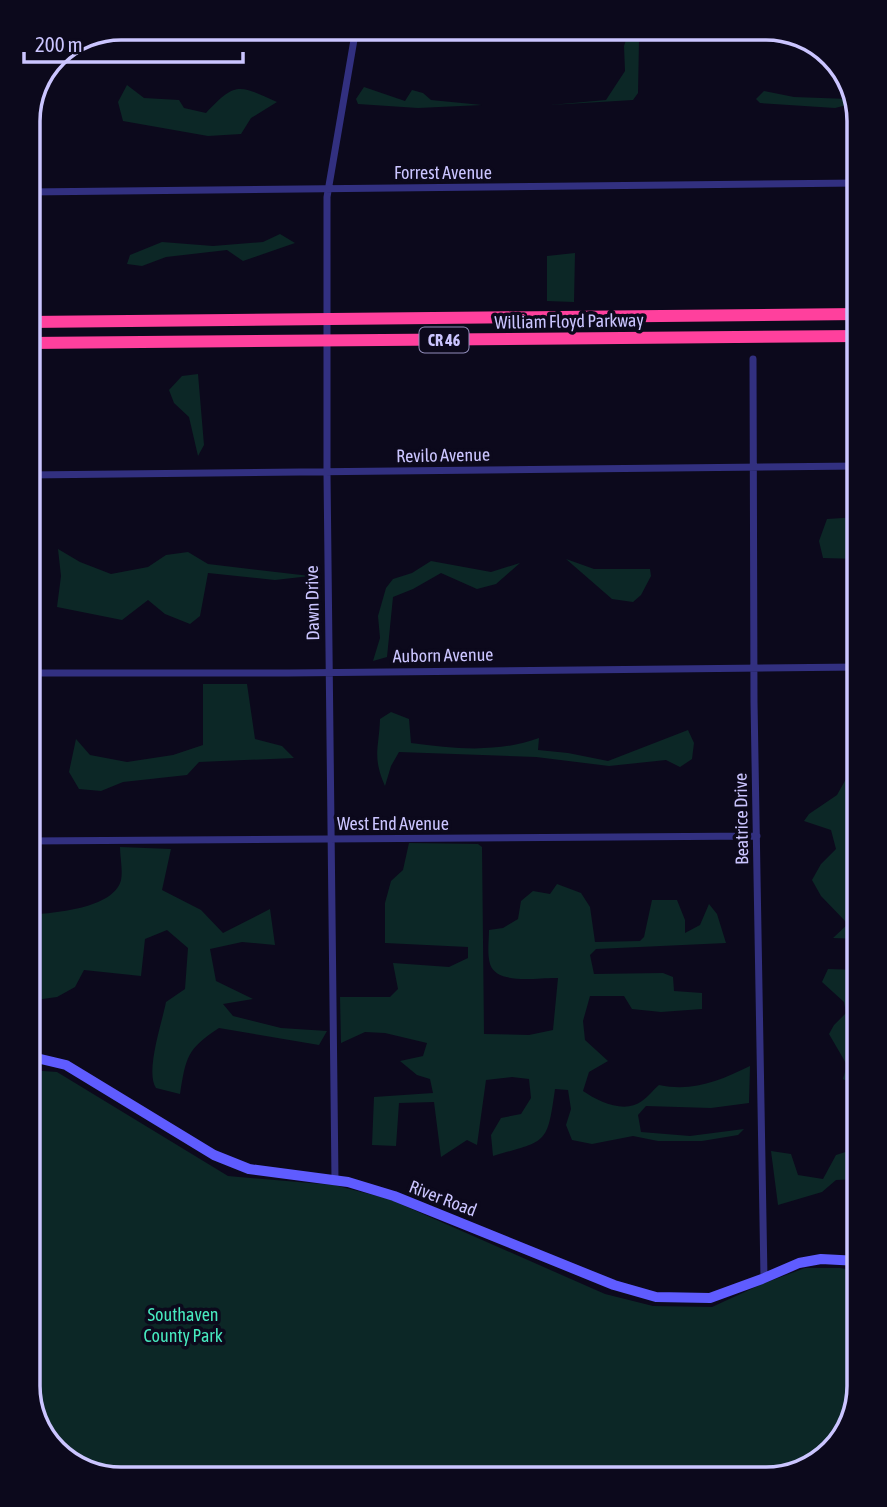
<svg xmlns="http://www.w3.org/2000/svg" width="887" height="1507" font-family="'Asap Condensed',sans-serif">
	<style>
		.green { fill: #0c2726 }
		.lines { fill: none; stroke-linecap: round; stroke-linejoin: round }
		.street { stroke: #323080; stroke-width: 7 }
		.secondary { stroke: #5f5cff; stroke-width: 10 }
		.highway { stroke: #ff409d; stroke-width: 12 }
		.labels { text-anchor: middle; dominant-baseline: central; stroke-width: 7; stroke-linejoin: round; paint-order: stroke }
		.shield { fill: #0c091c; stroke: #928dbb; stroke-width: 2 }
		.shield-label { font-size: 16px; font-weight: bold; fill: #cbc5ff }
		.street-label { font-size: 18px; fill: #cbc5ff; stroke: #0c091c }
		.park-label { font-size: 18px; fill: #47e9bf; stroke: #0c091c }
		.rim { fill: none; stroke: #cbc5ff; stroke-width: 3.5 }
	</style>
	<rect width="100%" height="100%" fill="#0c091c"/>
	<path class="green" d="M628 34 639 40 638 93 633 100 550 105 606 100 625 71 624 46Z
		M127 85 144 98 179 100 184 108 206 113C236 81 239 85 277 102L251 118 241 134 208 136 123 121 118 102Z
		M364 87 405 101 412 90 423 93 431 100 482 105 418 108 358 104 356 99Z
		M764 91 794 97 849 99 853 95 855 103 835 108 760 103 756 99Z
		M280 234 295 243 243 261 227 250 166 257 142 266 127 264 130 255 162 242 213 246 263 242Z
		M575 253 574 302 547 301V256Z
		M198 374 204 445 198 456 189 417 174 403 169 390 182 376Z
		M859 517V559L823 558 819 541 827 519Z
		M58 549 80 562 111 574 148 567 166 555 188 552 208 564 310 576 275 580 208 573 200 616 190 624 165 614 148 600 122 620 57 607 61 576Z
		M566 559 594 569H650L651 576 641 595 633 602 612 599Z
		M431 561 491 572 520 563 496 584 477 589 441 573 413 589 393 597 387 657 373 661 380 638 378 616 386 588 393 579 412 573Z
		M203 684H247L255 739 282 746 294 758 199 762 187 775 123 782 101 791 79 789 69 772 76 739 90 755 127 762 173 755 203 745Z
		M391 712 409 719 411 743C455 749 498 753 539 738L538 750 568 753 608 761 688 730 694 743 692 759 680 767 666 760 609 766 536 757 399 752 391 766 385 786C372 756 379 749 380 719Z
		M851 770 859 775V939L833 938 848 924 821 896 812 880 821 864 836 849 831 830 804 821 809 814 837 795Z
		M409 843 478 844 482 847 484 1034 529 1035 553 1030 558 978C540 977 497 986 490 964 487 954 489 940 489 930L503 928 518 919 521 901 533 891 550 894 557 884 581 893 590 907 595 942 640 941 644 937 652 900H677L685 920V933L700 925 709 904 717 914 726 943 596 949 590 955 594 974 663 973 673 977 674 991 702 993V1009L661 1012 632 1009 624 996H590L583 1021 585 1040 608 1061 589 1072 583 1091C599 1102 625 1114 642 1101 648 1097 653 1090 659 1085 693 1092 719 1081 750 1066L749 1103 711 1108 646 1106 638 1115 641 1132 690 1136 744 1129 738 1135 702 1141H658L633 1136 592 1144 572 1140 566 1125 571 1109 568 1090 555 1089C547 1146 547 1140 493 1156L491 1135 501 1118 521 1114 531 1098 529 1079 512 1077 486 1080 477 1145 467 1140 441 1157 434 1102 399 1103 396 1146 372 1145 374 1097 433 1093 430 1079 417 1075 400 1061 423 1056 427 1043 385 1033 365 1032 341 1043 340 997H390L398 989 393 963 449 967 468 958V947L385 943V903L391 881 403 870Z
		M120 847 171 849 162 890 201 910 223 933 270 909 275 945 242 942 210 949 216 981 253 999 223 1004 233 1016 281 1028 327 1031 319 1045 219 1028C187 1049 186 1057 180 1094L156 1088C145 1072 162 1023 166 1002L185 989 188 948 167 930 145 939 141 976 84 970 75 987 57 997 28 1001V915C52 913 114 909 121 880 123 871 120 856 120 847Z
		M828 969 859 970V1088L843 1079 847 1065 829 1034 834 1025 846 1013 844 1002 822 982Z
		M28 1070 57 1072 228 1176 334 1185 389 1199 605 1294 653 1306 712 1307 762 1284 805 1268H840L859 1271V1387L844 1437 807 1470 766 1479H115L70 1464 37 1427 28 1386Z
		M855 1149 859 1150V1179L836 1180 822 1192 778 1205 771 1151 791 1154 798 1175 823 1179 836 1155Z"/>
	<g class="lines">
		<path class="street" d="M120 28H142
			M28 192 859 183
			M753 359 754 702 764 1278
			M28 475 859 466
			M28 673H288L859 667
			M28 841 757 836
			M335 1180 327 473V197L356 28"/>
		<path class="secondary" d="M28 1056 66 1065 214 1155 249 1169 348 1182 394 1196 614 1285 656 1297 710 1298 762 1279 799 1263 821 1259 859 1261"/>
		<path class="highway" d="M28 322 859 314
			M28 343 859 336"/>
	</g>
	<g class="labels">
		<rect class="shield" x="419.5" y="327.5" width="49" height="25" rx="5"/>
		<g class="shield-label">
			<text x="444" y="340">CR 46</text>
		</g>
		<g class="street-label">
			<text x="443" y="172">Forrest Avenue</text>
			<text transform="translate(569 321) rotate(-1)">William Floyd Parkway</text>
			<text transform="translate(443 455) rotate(-1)">Revilo Avenue</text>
			<text transform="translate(312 603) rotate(-91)">Dawn Drive</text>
			<text transform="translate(443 655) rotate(-1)">Auborn Avenue</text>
			<text transform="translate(741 819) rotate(-91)">Beatrice Drive</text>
			<text x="393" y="823">West End Avenue</text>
			<text transform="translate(443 1198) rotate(21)">River Road</text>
		</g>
		<g class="park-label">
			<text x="183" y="1314">Southaven<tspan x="183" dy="21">County Park</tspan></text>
		</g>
	</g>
	<path d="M0 0H887V1507H0ZM121 40H766A81 81 0 0 1 847 121V1386A81 81 0 0 1 766 1467H121A81 81 0 0 1 40 1386V121A81 81 0 0 1 121 40Z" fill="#0c091c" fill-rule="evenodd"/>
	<path class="rim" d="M121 40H766A81 81 0 0 1 847 121V1386A81 81 0 0 1 766 1467H121A81 81 0 0 1 40 1386V121A81 81 0 0 1 121 40Z"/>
	<path d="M24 52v10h219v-10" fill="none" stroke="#cbc5ff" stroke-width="3.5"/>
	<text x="35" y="52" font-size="21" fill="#cbc5ff" stroke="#0c091c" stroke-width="5" paint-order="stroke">200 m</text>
</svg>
